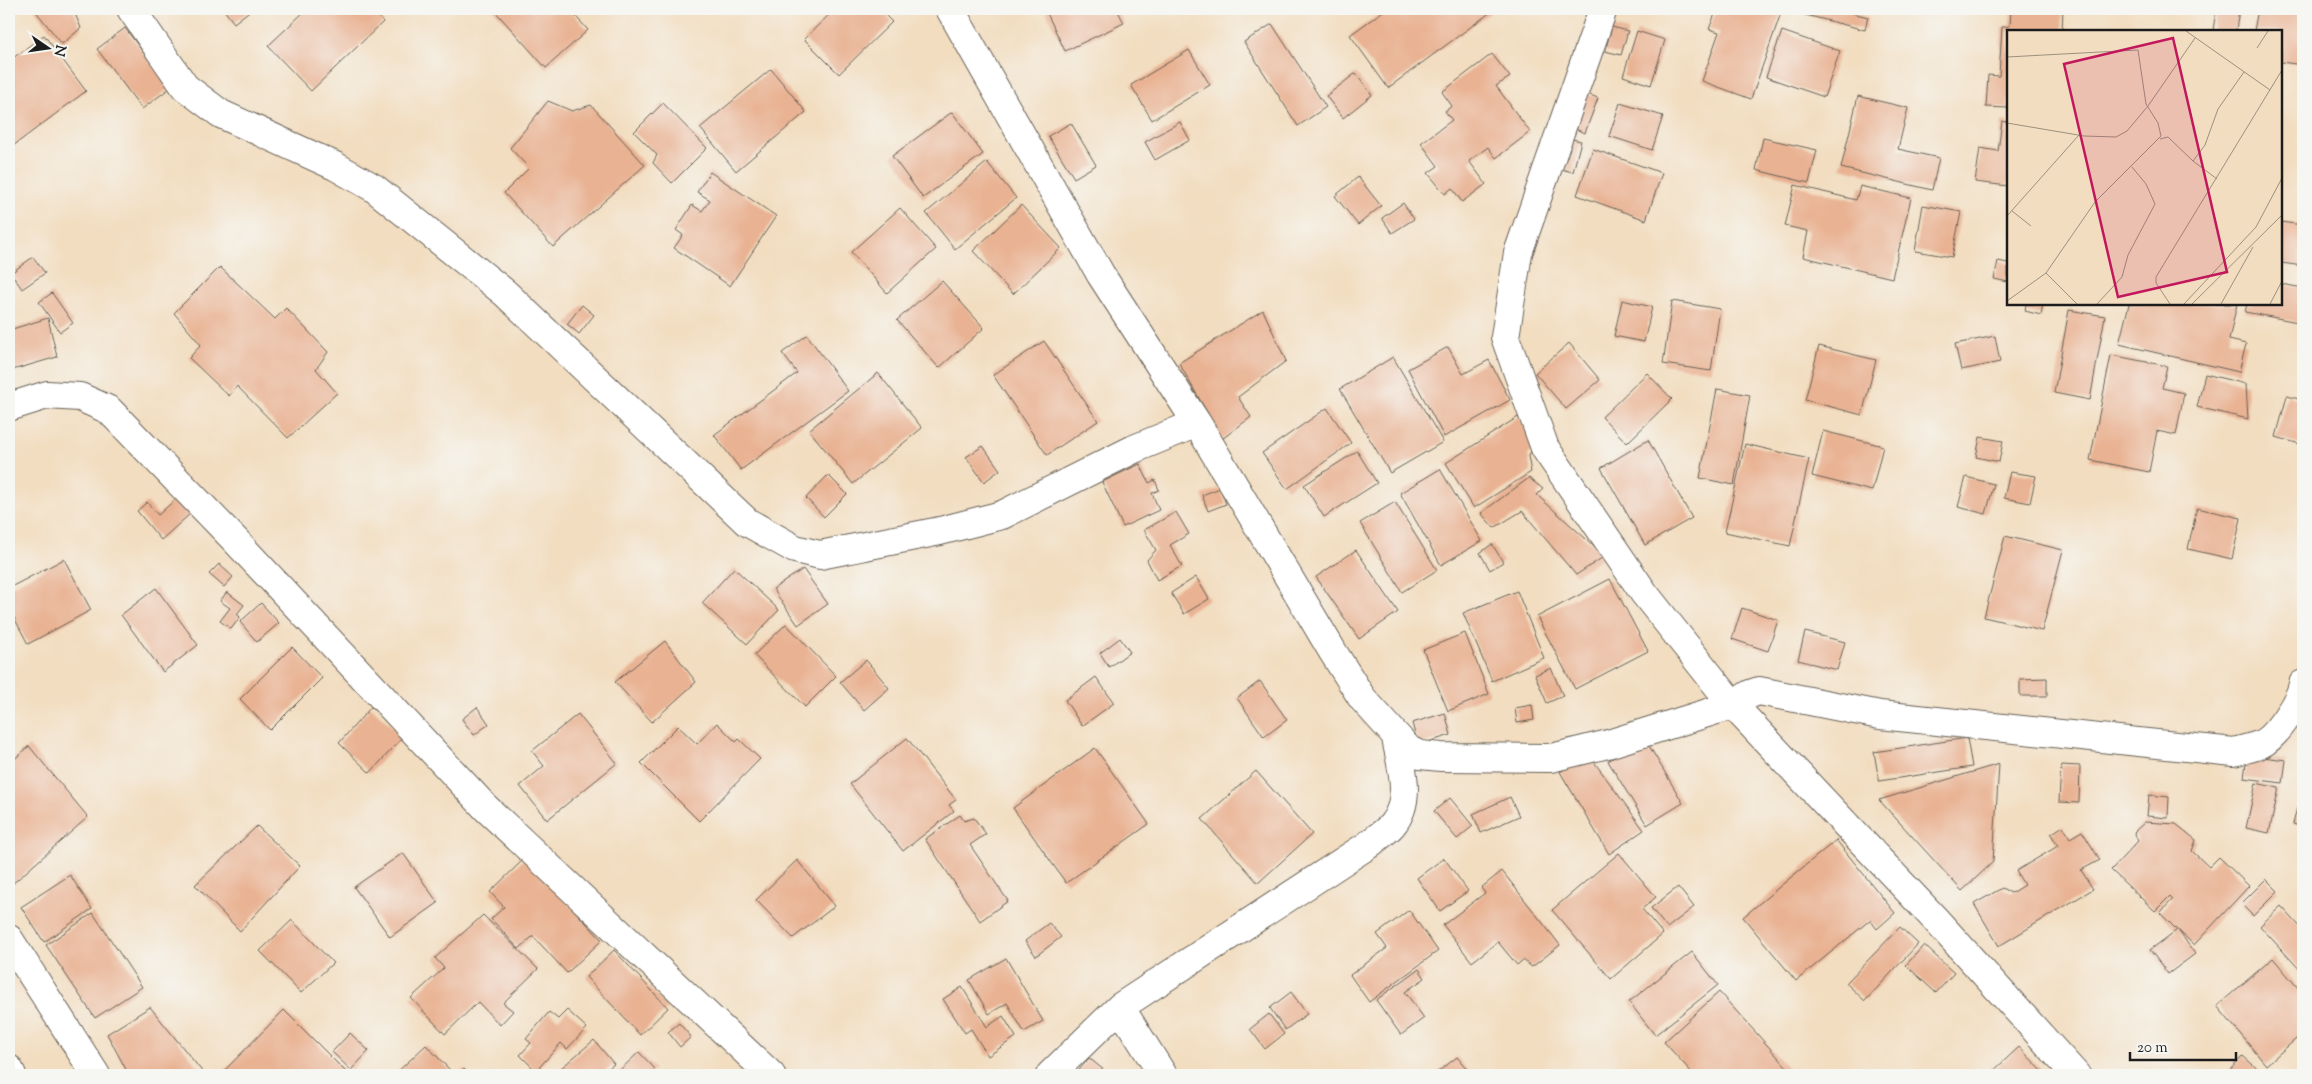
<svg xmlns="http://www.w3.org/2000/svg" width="2312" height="1084" font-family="'Sorts Mill Goudy',serif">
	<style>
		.building { fill: #e9b293 }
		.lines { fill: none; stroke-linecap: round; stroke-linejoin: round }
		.minor-casing { stroke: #676055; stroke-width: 30 }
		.trunk-casing { stroke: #676055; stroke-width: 30 }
		.minor { stroke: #fff; stroke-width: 28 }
		.trunk { stroke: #fff; stroke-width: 28 }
		.inset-road { fill: none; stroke: #9c907e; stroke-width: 1 }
		.view { fill: #c2185b; fill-opacity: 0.15; stroke: #c2185b; stroke-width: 2.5 }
		.inset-edge { fill: none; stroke: #1c1c1c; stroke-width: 2.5 }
	</style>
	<rect width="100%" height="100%" fill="#f6f6f2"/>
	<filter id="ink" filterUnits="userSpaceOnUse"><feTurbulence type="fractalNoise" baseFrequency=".02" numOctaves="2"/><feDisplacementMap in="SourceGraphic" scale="10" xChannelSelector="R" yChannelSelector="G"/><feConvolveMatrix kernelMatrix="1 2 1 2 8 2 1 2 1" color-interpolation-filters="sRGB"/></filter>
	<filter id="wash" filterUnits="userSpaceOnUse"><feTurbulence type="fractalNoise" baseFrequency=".0096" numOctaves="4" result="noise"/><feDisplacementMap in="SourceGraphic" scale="20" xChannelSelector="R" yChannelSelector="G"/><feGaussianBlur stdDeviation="1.12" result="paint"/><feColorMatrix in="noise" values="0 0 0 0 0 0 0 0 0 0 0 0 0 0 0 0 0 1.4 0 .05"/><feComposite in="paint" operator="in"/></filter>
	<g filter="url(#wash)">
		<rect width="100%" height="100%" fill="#f2ddc0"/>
		<g id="blocks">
			<path class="building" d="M34 9H73L81 28 62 44Z
				M223 9H252L234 23Z
				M307 9H371L383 22 311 91 268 46Z
				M493 9H569L588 30 546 68Z
				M835 9H879L892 22 839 74 804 39Z
				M1045 9H1117L1124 23 1065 51Z
				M1386 9H1495L1388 88 1350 35Z
				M1717 9 1782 10 1751 99 1702 81 1719 32 1709 29Z
				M1803 9H1836L1868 17 1865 30 1802 14Z
				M2011 9H2063L2062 31H2008V108L1986 107 1988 75 1999 76 2002 27 2010 26Z
				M2216 9H2239L2236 31H2213Z
				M2258 9H2303V65L2281 62V31H2254Z
				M1272 24 1326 107 1298 126 1244 42Z
				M1612 27 1628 31 1621 55 1605 51Z
				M125 28 170 88 142 109 97 49Z
				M1637 31 1665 40 1651 85 1623 76Z
				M1782 31 1840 51 1824 97 1766 77Z
				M44 35 86 91 9 149V61Z
				M1189 50 1210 85 1152 120 1131 85Z
				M1492 54 1510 77 1496 86 1530 132 1496 158 1488 147 1469 161 1486 184 1462 202 1452 188 1445 194 1428 173 1438 166 1421 143 1452 120 1445 111 1452 106 1442 92Z
				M771 69 806 112 736 171 700 128Z
				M1356 73 1372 95 1343 118 1326 96Z
				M1582 92 1598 98 1585 133 1568 126Z
				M1858 96 1908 108 1898 149 1939 158 1932 190 1841 168Z
				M548 101 572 111 591 105 645 165 553 247 504 193 529 168 510 148Z
				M663 103 707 148 672 183 653 163 657 155 634 132Z
				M1620 103 1663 116 1652 150 1609 136Z
				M952 112 983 154 923 198 892 156Z
				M2002 121 2008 122V186L1975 182 1980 148 1998 151Z
				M1180 122 1190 140 1155 160 1145 142Z
				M1071 123 1096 165 1074 178 1048 136Z
				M1559 136 1581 141 1573 172 1552 167Z
				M1763 138 1817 150 1809 183 1756 170Z
				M1593 149 1662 173 1646 220 1577 195Z
				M987 162 1016 198 955 249 926 213Z
				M710 172 776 216 730 286 674 248 683 235 676 230 692 205 702 211 710 200 697 192Z
				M1358 177 1381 206 1358 225 1335 196Z
				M1795 185 1856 200 1860 186 1911 198 1892 278 1803 257 1808 231 1785 226Z
				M1403 203 1414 219 1392 233 1382 218Z
				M1021 205 1061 248 1013 294 973 251Z
				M1923 205 1961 212 1952 257 1915 251Z
				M900 208 936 249 887 293 851 252Z
				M2281 222 2303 225V266L2281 263Z
				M33 257 45 273 22 289 11 273Z
				M1998 261 2008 263V282L1994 279Z
				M220 267 275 319 286 308 328 352 316 369 337 393 288 438 237 386 229 396 189 358 201 345 174 313Z
				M942 281 984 328 939 368 897 320Z
				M2281 284 2303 288V323L2245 312 2247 304H2281Z
				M52 293 73 323 60 332 39 302Z
				M1622 300 1652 307 1644 342 1614 336Z
				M1672 301 1720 309 1711 371 1663 364Z
				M2026 304H2043L2041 315 2025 311Z
				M2129 304H2237L2229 340 2246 344 2239 372 2119 344Z
				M582 305 594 315 579 334 567 324Z
				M1263 310 1286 361 1238 397 1251 417 1222 439 1179 363Z
				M2069 310 2105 316 2090 400 2054 393Z
				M48 318 57 357 9 371V330Z
				M807 335 848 391 741 470 714 435 797 373 782 353Z
				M1995 336 2000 362 1961 370 1955 344Z
				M1044 341 1098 421 1047 455 993 375Z
				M1569 343 1600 380 1566 409 1535 373Z
				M1819 346 1876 360 1862 415 1805 400Z
				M1448 347 1463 374 1489 360 1510 400 1444 437 1408 369Z
				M2111 355 2167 366 2162 388 2184 393 2176 435 2157 431 2149 472 2090 460Z
				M1393 357 1443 442 1390 473 1340 389Z
				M878 373 922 428 853 484 809 430Z
				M1647 373 1672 399 1627 443 1602 417Z
				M2205 374 2246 384 2248 419 2197 407Z
				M1717 389 1750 395 1734 485 1700 478Z
				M2287 396 2303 400V445L2276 437Z
				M1327 408 1351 443 1287 489 1262 453Z
				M1518 417 1536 444 1528 456 1531 472 1474 508 1446 463Z
				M1823 431 1883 446 1872 491 1812 476Z
				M1980 437 2003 441 1999 462 1976 457Z
				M1648 440 1692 518 1645 545 1601 468Z
				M1745 444 1809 459 1790 546 1725 532Z
				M983 446 1000 470 984 482 966 457Z
				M1357 451 1377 483 1324 517 1304 485Z
				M1140 464 1149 483 1155 480 1159 490 1152 493 1159 510 1123 527 1102 482Z
				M1440 469 1482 541 1441 565 1400 493Z
				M2010 472 2036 476 2030 503 2004 498Z
				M828 475 847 494 824 517 806 498Z
				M1966 477 1994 484 1986 514 1958 507Z
				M1529 478 1543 489 1537 495 1605 556 1576 575 1522 511 1494 528 1481 513Z
				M1220 488 1226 504 1208 511 1202 495Z
				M178 497 191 513 161 540 137 511 147 502 158 515Z
				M1395 502 1437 570 1402 592 1360 523Z
				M2197 508 2241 518 2232 559 2188 549Z
				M1176 512 1189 534 1170 545 1182 566 1157 580 1147 560 1156 550 1144 530Z
				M2005 536 2063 550 2042 631 1984 617Z
				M1492 544 1503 562 1490 570 1480 553Z
				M1356 550 1398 612 1359 639 1316 577Z
				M64 559 91 610 28 644 9 608V588Z
				M219 564 233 577 224 587 209 574Z
				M734 568 779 610 747 644 702 603Z
				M803 569 828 604 798 625 773 589Z
				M1196 577 1209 599 1184 614 1171 593Z
				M1610 579 1648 651 1575 689 1537 617Z
				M156 588 198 645 163 672 121 615Z
				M1517 591 1544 658 1492 681 1463 613Z
				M227 592 244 605 237 614 240 617 231 629 220 621 230 608 220 601Z
				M261 603 279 623 257 642 240 622Z
				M1742 608 1778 620 1768 651 1732 639Z
				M786 624 836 676 805 707 754 655Z
				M1805 632 1845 642 1837 670 1798 660Z
				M1465 633 1489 694 1448 711 1423 650Z
				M1120 638 1130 652 1109 667 1100 653Z
				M665 641 696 682 652 722 615 682Z
				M292 647 322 678 270 730 240 699Z
				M866 660 889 688 864 710 840 682Z
				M1551 668 1563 696 1547 703 1535 675Z
				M1096 677 1114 703 1082 726 1065 700Z
				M2047 678V696H2020V679Z
				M1260 681 1287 720 1264 737 1237 698Z
				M1532 705 1534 720 1517 723 1515 708Z
				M371 707 403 737 370 773 339 743Z
				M477 707 489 724 474 735 462 719Z
				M1445 713 1451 735 1418 745 1412 723Z
				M578 714 617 763 547 820 520 786 544 766 532 751Z
				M717 723 736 742 739 739 760 759 699 821 641 763 678 726 697 744Z
				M907 738 956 800 949 805 954 811 903 851 850 784Z
				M1967 738 1972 767 1879 781 1874 752Z
				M1645 739 1683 803 1647 825 1608 761Z
				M29 746 88 817 9 887V764Z
				M1095 748 1149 824 1066 883 1013 808Z
				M1589 755 1644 830 1609 854 1560 772Z
				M2247 755 2286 760 2283 783 2244 778Z
				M1999 764 1993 862 1962 891 1879 800Z
				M2061 765 2080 766 2079 803 2059 802Z
				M1256 771 1312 834 1258 883 1202 819Z
				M2256 783 2279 788 2269 833 2246 828Z
				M2149 795 2169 797 2168 818 2147 816Z
				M1510 797 1519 816 1481 833 1473 814Z
				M1450 798 1473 826 1457 839 1434 811Z
				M2297 808 2303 810V827L2293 824Z
				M960 815 964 821 974 818 986 834 970 845 1008 901 980 921 925 839Z
				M2145 822 2176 824 2196 840 2192 851 2209 867 2219 857 2249 886 2194 945 2178 930 2195 954 2168 974 2150 950 2177 930 2160 913 2173 899 2170 896 2155 911 2111 870 2138 841 2134 832Z
				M257 826 300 866 240 931 195 885Z
				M2063 826 2070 838 2082 831 2100 860 2081 870 2093 889 1999 946 1974 904 2002 888 2011 893 2024 885 2016 871 2058 846 2051 834Z
				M1836 840 1895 913 1877 929 1870 920 1796 981 1743 917Z
				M403 853 438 903 390 937 354 887Z
				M1619 853 1656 897 1642 909 1663 934 1611 979 1552 910Z
				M525 858 602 940 567 973 533 936 519 949 491 919 504 907 490 892Z
				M1444 858 1468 891 1440 911 1417 878Z
				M797 860 835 906 793 938 756 900Z
				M1502 871 1560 945 1532 967 1523 960 1517 965 1498 942 1472 962 1443 925 1485 893 1481 888Z
				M70 875 92 909 44 942 21 907Z
				M2266 879 2278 891 2253 916 2241 904Z
				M1678 887 1694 907 1667 928 1651 908Z
				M2281 906 2303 930V973L2260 926Z
				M1409 910 1438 951 1369 1002 1350 975 1387 948 1377 934Z
				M93 913 142 987 95 1018 46 945Z
				M483 915 538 969 503 1003 513 1011 500 1025 478 1002 445 1034 411 998 444 968 435 958Z
				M292 920 333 963 301 993 260 951Z
				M1049 923 1061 937 1036 956 1025 941Z
				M1900 927 1918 944 1865 1001 1846 983Z
				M1924 945 1954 973 1936 993 1906 965Z
				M614 950 668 1008 640 1035 586 977Z
				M1692 952 1718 985 1655 1035 1629 1002Z
				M1006 958 1043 1021 1024 1032 1007 1003 989 1014 969 980Z
				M2273 958 2303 994V1033L2266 1065 2217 1006Z
				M1419 969 1425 978 1405 992 1424 1018 1401 1035 1376 1000Z
				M962 987 987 1027 1003 1016 1016 1037 988 1056 971 1029 965 1033 943 999Z
				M1291 992 1307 1014 1285 1030 1270 1008Z
				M1719 992 1787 1067 1779 1075H1694L1664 1042Z
				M150 1007 205 1075H129L107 1034Z
				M284 1010 349 1075H220Z
				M567 1010 587 1028 567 1049 561 1043 536 1071 520 1055 531 1043 526 1039 549 1012 558 1019Z
				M1269 1014 1284 1034 1265 1049 1250 1029Z
				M679 1023 691 1037 680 1047 668 1032Z
				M350 1033 369 1051 351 1070 332 1052Z
				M594 1040 614 1064 604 1072 607 1075H553Z
				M426 1045 453 1073 450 1075H394Z
				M2019 1047 2046 1075H1989Z
				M639 1052 655 1069 648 1075H621L618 1072Z
				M2243 1056 2261 1072 2258 1075H2225Z
				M1457 1057 1472 1075H1434Z
				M1089 1058 1110 1075H1075Z
				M464 1069 470 1075H457Z"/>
		</g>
	</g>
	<g filter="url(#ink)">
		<use href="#blocks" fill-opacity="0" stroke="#676055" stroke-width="1"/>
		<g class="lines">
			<g class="minor-casing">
				<path id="minor" d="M131 9 185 87 221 114 335 166 374 188 505 293 747 522 795 549 820 555 940 531 1002 515 1134 449 1197 423
					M950 9 1101 275 1197 423 1333 652 1362 698 1409 750 1420 755 1441 757 1551 758 1608 744 1733 705 1750 694 1759 691 1880 715 2234 752C2243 749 2252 748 2261 744 2276 737 2300 701 2303 684
					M1603 9 1518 253 1505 337 1545 448 1644 593 1733 705 1935 919 2076 1075
					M9 407 47 395 80 397 109 410 235 540 486 808 771 1075
					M9 939 96 1075
					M1050 1075 1120 1007
					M1163 1075 1120 1007 1368 845C1376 838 1386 832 1392 825 1413 800 1401 766 1396 738"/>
			</g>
			<g class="trunk-casing">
				<path id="trunk" d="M9 1069 12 1075"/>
			</g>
			<use href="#minor" class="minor"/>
			<use href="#trunk" class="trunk"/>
		</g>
	</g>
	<g transform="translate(2007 30)">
		<rect width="275" height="275" fill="#f2ddc0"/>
		<path class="inset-road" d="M179 1 263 60M250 18 261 1M0 27 131 20 139 74 151 93 154 106 88 172 39 243 0 271M0 93 77 106 109 107 120 101 141 76 188 8M153 109 161 107 186 131 198 115 211 79 237 42M186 131 210 149M5 181 24 196M0 186 72 105M39 243 70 274M90 274 115 247 121 225 148 174 139 154 125 137M163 274 149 253V247L275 40M177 274 249 197 275 148M185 274 275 185M214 274 246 217M263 274 275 251"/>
		<path class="view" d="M166 8 220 242 111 267 57 34Z"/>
		<rect width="275" height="275" class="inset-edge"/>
	</g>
	<rect width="2312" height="1084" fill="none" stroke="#f6f6f2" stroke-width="30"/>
	<g transform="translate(48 48) rotate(103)" stroke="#f6f6f2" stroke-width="4" paint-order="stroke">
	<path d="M0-4L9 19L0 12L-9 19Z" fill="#1c1c1c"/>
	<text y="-8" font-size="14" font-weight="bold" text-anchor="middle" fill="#1c1c1c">N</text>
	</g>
	<path d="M2130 1052v8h106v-8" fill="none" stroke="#1c1c1c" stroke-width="2.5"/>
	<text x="2137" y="1052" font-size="15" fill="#1c1c1c" stroke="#f6f6f2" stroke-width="4" paint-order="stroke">20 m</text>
</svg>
